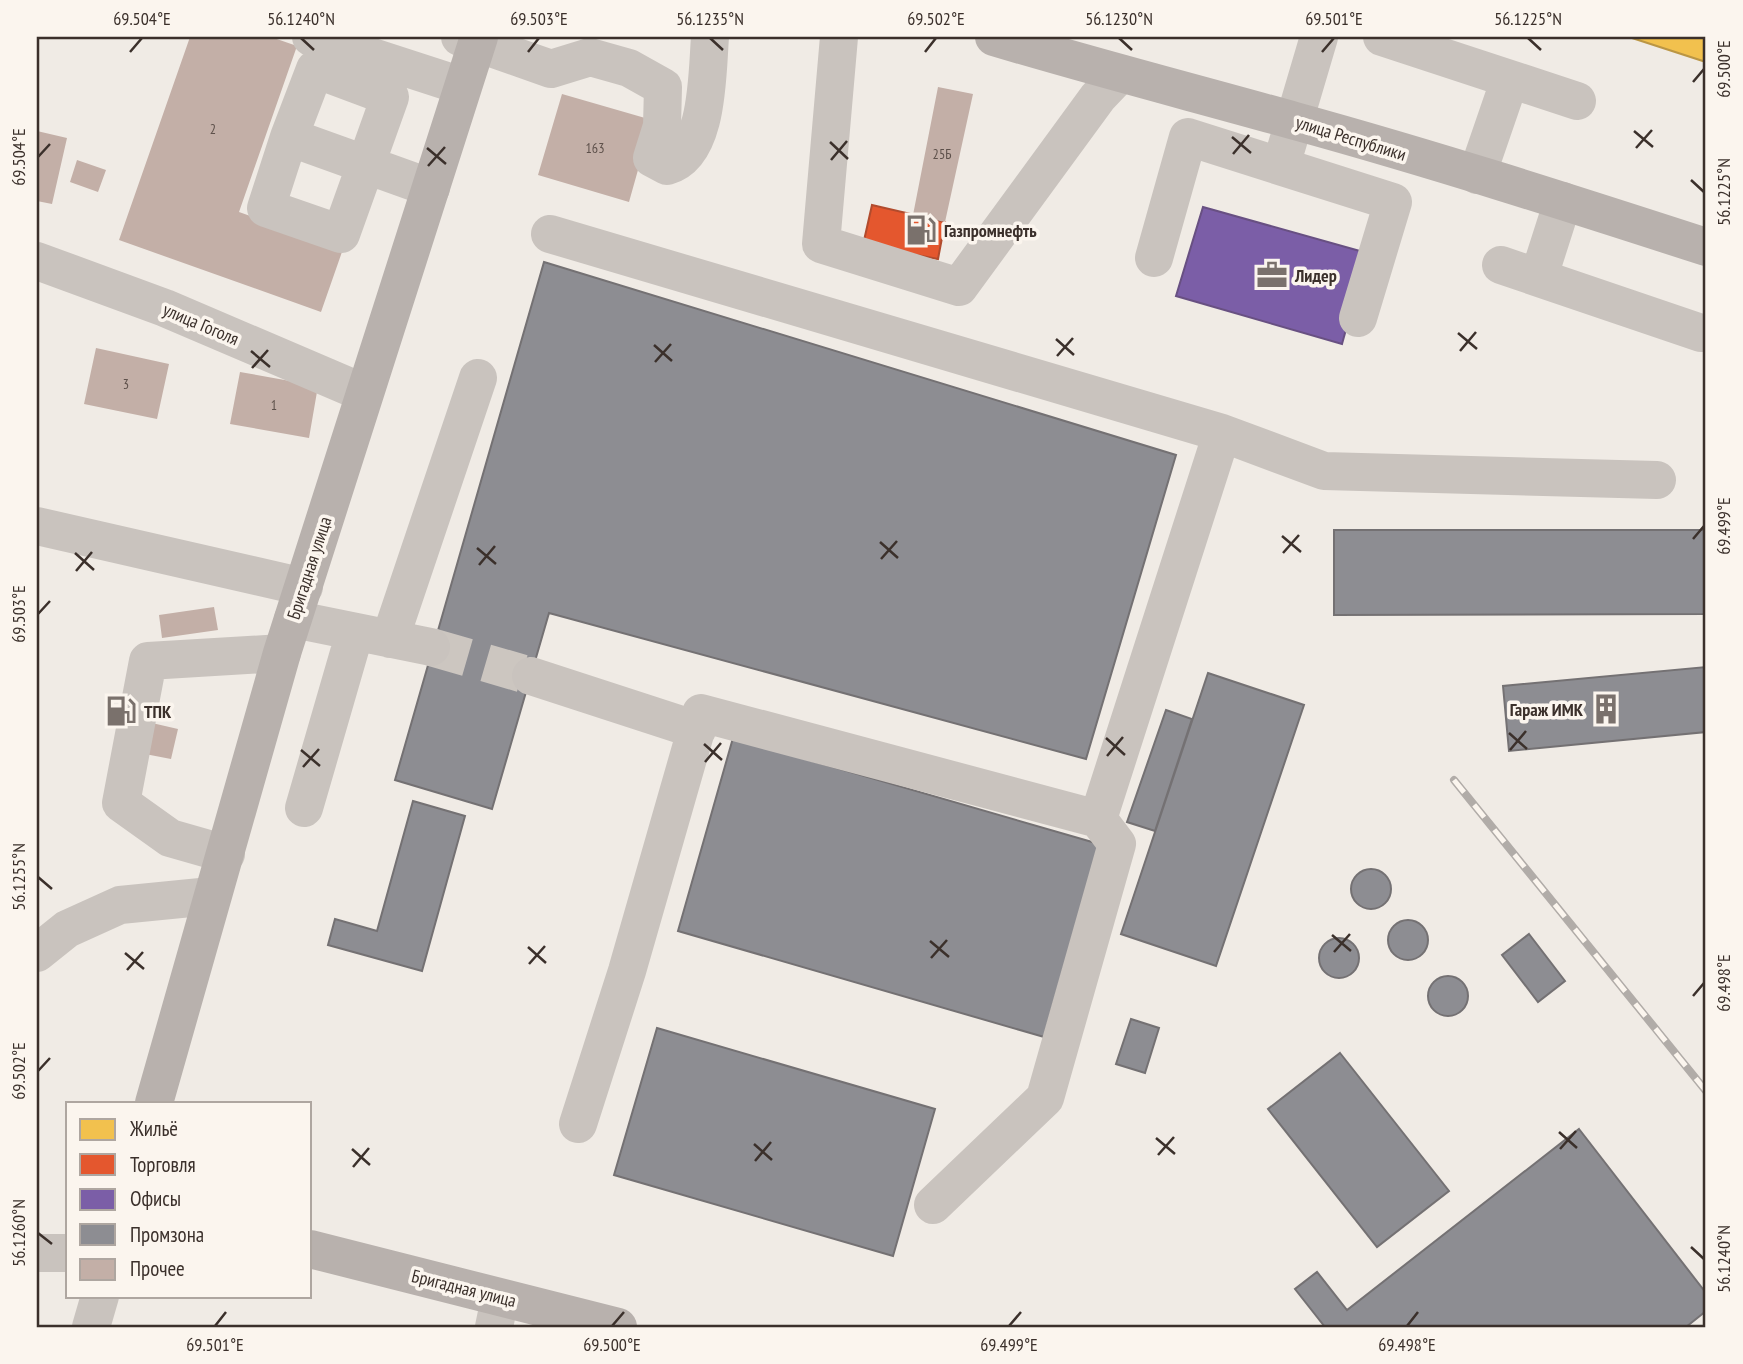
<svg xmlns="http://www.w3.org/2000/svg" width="1743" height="1364" font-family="'PT Sans Narrow',sans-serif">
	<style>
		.homes { fill: #f2c14e; stroke: #bb9644; stroke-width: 2 }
		.shops { fill: #e4572e; stroke: #b14b2d; stroke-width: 2 }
		.offices { fill: #7b5ea7; stroke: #685082; stroke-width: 2 }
		.industry { fill: #8d8d92; stroke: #747173; stroke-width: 2 }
		.building { fill: #c3afa7 }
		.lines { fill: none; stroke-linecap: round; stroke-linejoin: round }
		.minor-tunnel { stroke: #ccc6c0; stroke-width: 38; stroke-dasharray: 38 19; stroke-linecap: butt }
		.minor { stroke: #c9c3be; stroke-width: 38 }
		.major { stroke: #b8b1ad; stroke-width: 38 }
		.rail-casing { stroke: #b1aca8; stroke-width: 8 }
		.rail { stroke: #fbf5ee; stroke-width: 5; stroke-dasharray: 16; stroke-linecap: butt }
		.ticks { fill: none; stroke: #3b302b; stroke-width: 2.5 }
		.labels { text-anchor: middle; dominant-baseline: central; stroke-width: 7; stroke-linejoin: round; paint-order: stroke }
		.number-label { font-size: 14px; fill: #5d504a }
		.street-label { font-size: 18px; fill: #3b302b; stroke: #fbf5ee }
		.poi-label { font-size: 18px; font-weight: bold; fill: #3b302b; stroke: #fbf5ee; text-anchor: start }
		.neatline { fill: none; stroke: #3b302b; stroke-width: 2.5 }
		.ticks-label { font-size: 18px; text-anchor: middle; fill: #3b302b }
	</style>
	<rect width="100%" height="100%" fill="#f0ebe5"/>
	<path class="homes" d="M1629 37H1706V62Z"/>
	<path class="shops" d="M872 205 945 222 938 259 863 245Z"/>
	<path class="offices" d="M1203 207 1367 253 1342 344 1176 296Z"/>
	<path class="industry" d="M544 262 1176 455 1086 759 549 613 492 809 395 780Z
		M1334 530H1706V614L1334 615Z
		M1706 667V732L1509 751 1503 686Z
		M1208 673 1304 705 1216 966 1121 934Z
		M1166 710 1192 719 1155 831 1127 822Z
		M733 738 1099 844 1044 1037 678 931Z
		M413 801 465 816 422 971 328 945 335 919 377 931Z
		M1351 889a20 20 0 1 1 40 0a20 20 0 1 1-40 0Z
		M1388 940a20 20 0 1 1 40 0a20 20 0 1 1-40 0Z
		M1529 934 1565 981 1538 1002 1502 955Z
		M1319 958a20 20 0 1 1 40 0a20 20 0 1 1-40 0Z
		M1428 996a20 20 0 1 1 40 0a20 20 0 1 1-40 0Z
		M1131 1019 1159 1028 1145 1073 1116 1064Z
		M657 1028 935 1109 893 1256 614 1175Z
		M1340 1053 1449 1191 1377 1247 1268 1109Z
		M1579 1129 1706 1293V1311L1686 1327H1325L1295 1289 1317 1272 1347 1310Z"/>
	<path class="building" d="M190 37H271L297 46 239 212 343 249 321 312 119 240Z
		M938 87 973 94 945 222 913 215Z
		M562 94 652 120 629 202 538 175Z
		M37 131 67 138 52 204 37 201Z
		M77 160 106 170 98 192 70 182Z
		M96 348 169 364 157 419 84 404Z
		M240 372 318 386 309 438 230 424Z
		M214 607 218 630 162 638 159 615Z
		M152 723 178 729 171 759 145 754Z"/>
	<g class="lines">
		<path class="minor-tunnel" d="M431 647 531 676"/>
		<path class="minor" d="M311 37 462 86
			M460 37 551 69 590 57 629 68 663 87 662 126 652 158 667 166C709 154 707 74 710 37
			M839 37 821 244 959 287 1098 97 1119 75
			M1382 37 1577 101
			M289 137 315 69 390 97 341 234 266 208 289 137 431 188
			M1285 152 1319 37
			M1477 175 1510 79
			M550 234 1222 433 1324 471 1657 480
			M1154 258 1188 137 1393 202 1358 318
			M37 261 165 308 364 393
			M1501 265 1701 333
			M1539 276 1563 201
			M37 526 304 587
			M293 619 431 647
			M390 639 478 378
			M531 676 697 730
			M304 808 355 632
			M1098 819 1222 433
			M226 854 170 838 121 803 148 661 282 653
			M37 953 67 929 120 905 211 896
			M578 1124 627 971 701 713 1098 819 1117 844 1045 1098 933 1205
			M37 1253H68
			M91 1327 100 1296
			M494 1327 500 1298"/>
		<path class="major" d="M994 37C1094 67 1195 93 1295 121 1433 159 1570 203 1706 247
			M154 1103 282 653 479 37
			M310 1249 618 1327"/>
		<g class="rail-casing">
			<path id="rail" d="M1454 780 1706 1091"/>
		</g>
		<use href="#rail" class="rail"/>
	</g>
	<path class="ticks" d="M301 38 314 50M710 38 723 50M1119 38 1132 50M1528 38 1541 50M130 52 142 38M528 52 539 38M925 52 936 38M1322 52 1334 38M1693 82 1704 69M1634 131 1653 147M1232 137 1251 153M830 142 848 159M427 148 446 164M1636 148 1652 130M1233 154 1249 135M38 157 50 144M831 160 847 141M428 166 445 147M1691 180 1704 192M1458 333 1477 349M1056 339 1074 355M654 345 672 361M251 351 270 367M1460 351 1476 332M1057 356 1073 338M655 362 671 344M252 368 268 350M1282 536 1301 552M1693 539 1704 526M880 542 898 558M477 548 496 564M75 553 94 570M1283 553 1299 535M881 559 897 541M479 565 495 546M76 571 92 552M38 614 50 601M1509 733 1527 749M1106 738 1125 755M704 744 722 760M301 750 320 766M1510 750 1526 731M1107 756 1123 737M705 762 721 743M303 767 319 749M38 877 52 889M1332 935 1351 951M930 941 949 957M528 947 546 963M1334 952 1350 934M125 953 144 969M931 958 947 940M529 964 545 946M127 970 143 952M1693 996 1704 983M38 1071 50 1058M1559 1132 1577 1148M1156 1138 1175 1154M754 1144 772 1160M352 1149 370 1165M1560 1149 1576 1131M1158 1155 1174 1137M755 1161 771 1142M353 1167 369 1148M38 1233 52 1244M1691 1247 1704 1259M215 1326 226 1312M612 1326 624 1312M1009 1326 1021 1312M1407 1326 1418 1312"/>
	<defs>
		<g id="fuel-bare" transform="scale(2.415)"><path d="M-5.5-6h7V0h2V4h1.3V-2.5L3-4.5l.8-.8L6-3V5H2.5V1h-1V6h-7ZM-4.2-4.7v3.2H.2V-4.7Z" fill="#7a716c" stroke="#fbf5ee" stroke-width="2.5" paint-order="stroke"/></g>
		<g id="office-bare" transform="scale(2.415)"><path d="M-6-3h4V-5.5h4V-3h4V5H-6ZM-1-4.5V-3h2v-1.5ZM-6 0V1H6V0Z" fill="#7a716c" stroke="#fbf5ee" stroke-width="2.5" paint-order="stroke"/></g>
		<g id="building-bare" transform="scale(2.415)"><path d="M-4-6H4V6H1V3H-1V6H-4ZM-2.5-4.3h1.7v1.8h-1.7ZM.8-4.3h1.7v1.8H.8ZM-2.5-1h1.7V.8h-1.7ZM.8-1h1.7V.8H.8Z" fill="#7a716c" stroke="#fbf5ee" stroke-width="2.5" paint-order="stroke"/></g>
	</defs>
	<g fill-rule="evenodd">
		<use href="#fuel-bare" x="921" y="230"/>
		<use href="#office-bare" x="1272" y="275"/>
		<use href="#building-bare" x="1606" y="709"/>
		<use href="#fuel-bare" x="121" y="711"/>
	</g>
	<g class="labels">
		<g class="number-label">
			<text x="213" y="129">2</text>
			<text x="595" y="148">163</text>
			<text x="942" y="154">25Б</text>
			<text x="126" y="384">3</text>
			<text x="274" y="405">1</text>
		</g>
		<g class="street-label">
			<text transform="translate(1351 138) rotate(17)">улица Республики</text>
			<text transform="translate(201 324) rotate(23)">улица Гоголя</text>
			<text transform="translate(309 568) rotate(-72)">Бригадная улица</text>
			<text transform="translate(464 1288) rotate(14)">Бригадная улица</text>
		</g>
		<g class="poi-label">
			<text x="944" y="230">Газпромнефть</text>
			<text x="1295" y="275">Лидер</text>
			<text x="1583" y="709" text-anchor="end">Гараж ИМК</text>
			<text x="144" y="711">ТПК</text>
		</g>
	</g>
	<rect width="1743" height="1364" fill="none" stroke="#fbf5ee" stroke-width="77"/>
	<rect x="66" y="1102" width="245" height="196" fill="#fbf5ee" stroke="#aea6a0" stroke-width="2"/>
	<rect x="80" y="1119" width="35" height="21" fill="#f2c14e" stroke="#aea6a0" stroke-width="2"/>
	<text x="130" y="1136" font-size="21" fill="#3b302b">Жильё</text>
	<rect x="80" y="1154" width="35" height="21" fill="#e4572e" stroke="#aea6a0" stroke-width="2"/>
	<text x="130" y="1172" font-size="21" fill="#3b302b">Торговля</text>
	<rect x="80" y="1189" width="35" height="21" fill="#7b5ea7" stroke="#aea6a0" stroke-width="2"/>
	<text x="130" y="1206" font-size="21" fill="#3b302b">Офисы</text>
	<rect x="80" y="1224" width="35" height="21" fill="#8d8d92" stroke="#aea6a0" stroke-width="2"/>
	<text x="130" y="1242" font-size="21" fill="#3b302b">Промзона</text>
	<rect x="80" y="1259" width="35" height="21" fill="#c3afa7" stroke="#aea6a0" stroke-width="2"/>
	<text x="130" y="1276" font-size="21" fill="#3b302b">Прочее</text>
	<rect x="38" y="38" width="1666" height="1288" class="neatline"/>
	<g class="ticks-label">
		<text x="142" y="25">69.504°E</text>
		<text x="301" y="25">56.1240°N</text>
		<text x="539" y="25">69.503°E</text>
		<text x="710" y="25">56.1235°N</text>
		<text x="936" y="25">69.502°E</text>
		<text x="1119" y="25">56.1230°N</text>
		<text x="1334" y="25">69.501°E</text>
		<text x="1528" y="25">56.1225°N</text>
		<text transform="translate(1724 69) rotate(-90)" y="6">69.500°E</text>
		<text transform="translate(19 157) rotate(-90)" y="6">69.504°E</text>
		<text transform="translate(1724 192) rotate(-90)" y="6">56.1225°N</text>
		<text transform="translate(1724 526) rotate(-90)" y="6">69.499°E</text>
		<text transform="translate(19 614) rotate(-90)" y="6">69.503°E</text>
		<text transform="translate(19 877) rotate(-90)" y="6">56.1255°N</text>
		<text transform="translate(1724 983) rotate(-90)" y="6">69.498°E</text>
		<text transform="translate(19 1071) rotate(-90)" y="6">69.502°E</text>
		<text transform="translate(19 1233) rotate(-90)" y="6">56.1260°N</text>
		<text transform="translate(1724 1259) rotate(-90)" y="6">56.1240°N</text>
		<text x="215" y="1351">69.501°E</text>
		<text x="612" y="1351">69.500°E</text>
		<text x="1009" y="1351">69.499°E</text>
		<text x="1407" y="1351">69.498°E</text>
	</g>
</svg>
